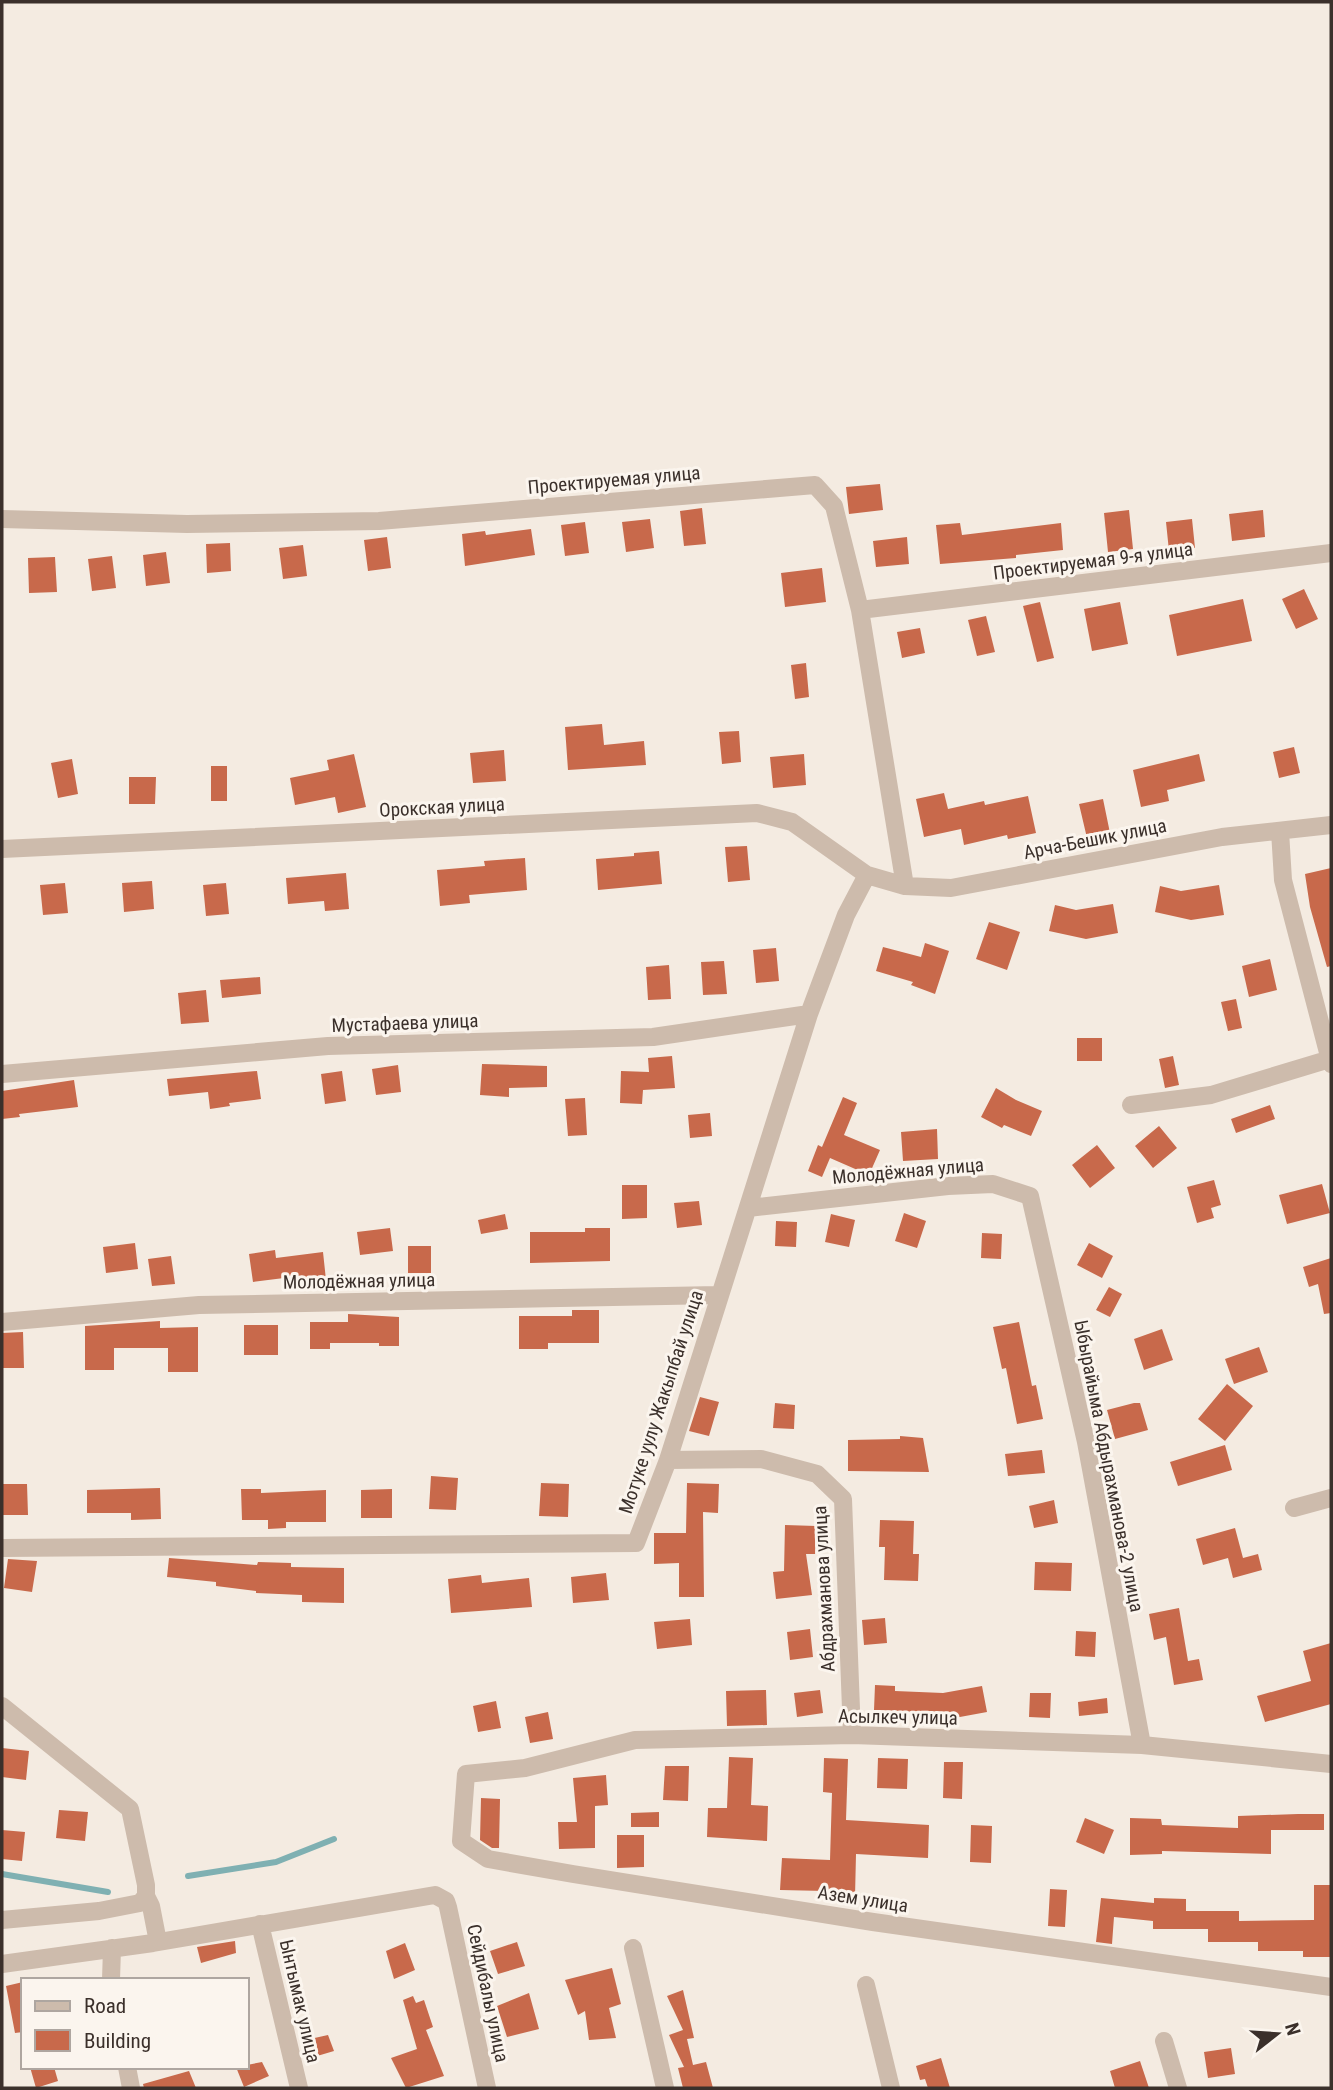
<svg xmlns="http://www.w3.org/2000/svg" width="1333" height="2090" font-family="'Roboto Condensed',sans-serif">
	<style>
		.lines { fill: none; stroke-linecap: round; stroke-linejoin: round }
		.stream { stroke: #7fb0b2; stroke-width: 6 }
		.building { fill: #c8694b }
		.minor { stroke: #cdbbac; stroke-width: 18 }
		.labels { text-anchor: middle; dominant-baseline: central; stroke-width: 6; stroke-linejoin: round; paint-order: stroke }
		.street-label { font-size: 19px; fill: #3b302b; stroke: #fbf5ee }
	</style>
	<rect width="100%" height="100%" fill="#f4ebe1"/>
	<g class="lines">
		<path class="stream" d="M2 1874 108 1892
			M188 1876 276 1862 334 1839"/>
	</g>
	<path class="building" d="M880 484 883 510 849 514 846 487Z
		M702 508 706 544 684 546 680 511Z
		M1129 510 1133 549 1108 552 1104 513Z
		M1263 510 1265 537 1232 541 1229 514Z
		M650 519 654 548 626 552 622 522Z
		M1192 519 1195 548 1169 551 1166 522Z
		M585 522 589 553 565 556 561 525Z
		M960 523 962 535 1061 523 1063 550 1016 555V558L940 564 936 525Z
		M531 529 535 555 465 566 462 534 485 531 486 535Z
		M387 537 391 568 368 571 364 540Z
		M907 537 909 564 876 567 873 541Z
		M230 543 231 571 207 573 206 544Z
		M303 545 307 576 283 579 279 548Z
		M166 552 170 583 146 586 143 555Z
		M112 556 116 588 92 591 88 559Z
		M55 557 57 592 29 593 28 558Z
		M822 568 826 602 785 607 781 573Z
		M1304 589 1318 619 1296 629 1282 599Z
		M1243 599 1252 641 1177 656 1169 615Z
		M1040 602 1054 658 1037 662 1023 606Z
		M1120 602 1128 644 1092 651 1084 609Z
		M986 616 995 652 977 656 968 620Z
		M920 628 925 653 902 658 897 632Z
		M806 663 809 697 795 699 791 665Z
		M602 724 604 745 644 741 646 765 568 770 565 727Z
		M739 731 741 762 722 764 719 732Z
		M1294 747 1300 773 1279 778 1273 752Z
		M504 750 506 781 473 783 470 753Z
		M354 754 366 807 338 813 335 797 295 805 290 778 329 770 327 760Z
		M804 754 806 785 773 788 770 757Z
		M1199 754 1205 781 1167 790 1169 801 1141 807 1133 770Z
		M72 759 78 794 58 798 51 763Z
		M211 766H227V801H211Z
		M129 777H156L155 804H129Z
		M944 793 948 809 984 801 985 805 1028 796 1036 833 1008 839 1007 835 964 845 961 829 924 837 916 799Z
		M1103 799 1110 833 1087 838 1079 804Z
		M747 846 750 880 728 882 725 847Z
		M659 851 662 884 598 890 596 859 634 856V853Z
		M525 858 527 890 469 895 470 903 440 906 437 870 485 866 484 861Z
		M1331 868V966L1327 967 1310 907 1305 874Z
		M346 873 349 909 325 911 324 901 288 904 286 878Z
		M152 881 154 909 124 912 122 883Z
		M65 883 68 913 43 915 40 885Z
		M226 883 229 914 206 916 203 885Z
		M1219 885 1224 915 1191 920 1155 912 1160 886 1181 891Z
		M1113 904 1118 933 1086 939 1049 931 1055 905 1076 910Z
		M989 922 1020 932 1007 970 976 959Z
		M925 943 949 951 935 994 911 985 913 982 876 971 883 947 921 957Z
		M776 948 779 981 756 983 753 950Z
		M1270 959 1277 990 1249 997 1242 966Z
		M724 961 727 994 703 995 701 962Z
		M669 965 671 999 648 1000 646 967Z
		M260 977 261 994 222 998 220 980Z
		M206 990 209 1022 181 1024 178 993Z
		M1236 999 1242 1028 1228 1031 1221 1002Z
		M1077 1038H1102V1061H1077Z
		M672 1056 675 1088 643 1090 642 1104 620 1103 621 1071 649 1072 648 1058Z
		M1173 1056 1179 1085 1165 1088 1159 1059Z
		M482 1064 547 1066V1087L509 1088V1097L480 1095Z
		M398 1065 401 1092 376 1095 372 1069Z
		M257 1071 261 1099 229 1103 230 1106 210 1109 208 1092 169 1096 167 1079Z
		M342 1071 346 1101 325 1104 321 1074Z
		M74 1080 78 1107 19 1114 20 1117 2 1119V1091Z
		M996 1088 1016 1100 1042 1111 1031 1136 1004 1125 1002 1128 981 1117Z
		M843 1097 857 1103 844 1135 880 1150 869 1175 830 1158 822 1177 808 1171 818 1145 822 1147Z
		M585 1098 587 1135 568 1136 565 1099Z
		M1270 1105 1275 1119 1236 1133 1231 1119Z
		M710 1113 712 1136 690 1138 688 1115Z
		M1159 1126 1177 1148 1153 1168 1135 1146Z
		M937 1129 938 1159 903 1161 901 1132Z
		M1097 1145 1115 1168 1090 1188 1072 1165Z
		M1214 1180 1221 1205 1211 1208 1214 1218 1197 1223 1187 1187Z
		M1322 1184 1330 1213 1287 1224 1279 1195Z
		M622 1185H647V1218L622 1219Z
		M699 1201 702 1225 677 1228 674 1203Z
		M904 1213 926 1221 917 1248 895 1241Z
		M505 1214 508 1229 481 1234 478 1220Z
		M831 1214 855 1220 849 1247 825 1242Z
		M776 1221 797 1222 796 1247 775 1246Z
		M390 1228 393 1251 360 1255 357 1232Z
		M585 1228H610V1261L530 1263V1232H585Z
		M982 1233 1002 1234 1001 1259 981 1258Z
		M135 1243 138 1269 106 1273 103 1247Z
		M1089 1243 1113 1256 1102 1278 1077 1265Z
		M408 1246H431V1273H408Z
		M275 1250 276 1258 323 1252 326 1280 301 1283 300 1276 253 1282 249 1254Z
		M171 1256 175 1284 152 1286 148 1259Z
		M1331 1258V1313L1324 1314 1318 1284 1309 1287 1303 1267Z
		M1109 1287 1122 1294 1110 1317 1096 1310Z
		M572 1310H599V1343H548V1349H519V1316H572Z
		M348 1314 399 1317V1346H379V1343H330V1349H310V1322H348Z
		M160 1321V1328L198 1327V1372H168V1348H114V1370H85V1326Z
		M1019 1322 1032 1386 1036 1385 1043 1419 1017 1424 1006 1368 1002 1369 993 1327Z
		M244 1325H278V1355H244Z
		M1162 1329 1173 1360 1144 1370 1134 1339Z
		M23 1332 24 1368H2V1333Z
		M1259 1347 1268 1372 1234 1384 1225 1359Z
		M1227 1384 1253 1406 1225 1441 1198 1419Z
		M700 1397 719 1402 709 1436 689 1431Z
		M775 1403 795 1405 794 1429 773 1428Z
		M1134 1403H1140L1148 1430 1115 1439 1107 1410Z
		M900 1436 923 1438 929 1472 848 1471V1440L900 1439Z
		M1225 1445 1232 1470 1178 1486 1170 1462Z
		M1042 1450 1045 1473 1008 1476 1005 1454Z
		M431 1476 458 1478 456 1510 429 1509Z
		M541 1483 569 1484 568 1517 539 1516Z
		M687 1483 719 1484 718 1513 703 1512 704 1597H679V1563L654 1564V1533H686Z
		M2 1484H27L28 1515H2Z
		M160 1488 161 1519 131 1520V1513H87V1490Z
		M241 1489H261V1493L326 1490V1522H286V1528L268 1529V1520H242Z
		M392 1489V1518H361V1490Z
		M1054 1500 1058 1523 1034 1528 1029 1506Z
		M880 1520 914 1521 913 1554H919L918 1581 884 1580 885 1547H879Z
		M785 1525 816 1526 815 1554H806L812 1595 776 1599 773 1572 784 1571Z
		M1235 1528 1243 1558 1258 1554 1262 1570 1233 1578 1228 1558 1203 1565 1196 1539Z
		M169 1558 257 1565 258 1562 291 1563V1567L344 1568V1603L302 1602V1595L256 1593V1591L216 1586V1582L167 1577Z
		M8 1559 37 1561 32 1592 4 1588Z
		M1035 1562 1072 1563 1071 1591 1034 1590Z
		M606 1573 609 1600 573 1603 571 1577Z
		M481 1575 482 1583 529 1578 532 1607 451 1613 448 1579Z
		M1179 1608 1188 1661 1199 1659 1203 1680 1174 1685 1166 1637 1154 1640 1149 1614Z
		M885 1618 887 1643 864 1645 862 1620Z
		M690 1619 692 1645 657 1649 654 1622Z
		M810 1629 813 1657 790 1660 787 1632Z
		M1076 1631 1096 1632 1095 1657 1075 1656Z
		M1331 1643V1704L1265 1722 1257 1696 1311 1681 1303 1651Z
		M875 1685 895 1686V1691L943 1693 982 1686 987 1712 949 1719 918 1717V1712L874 1710Z
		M766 1690 767 1725 727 1726 726 1691Z
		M820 1690 823 1713 797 1717 794 1693Z
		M1030 1693H1051L1050 1718 1029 1717Z
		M1107 1698 1108 1713 1079 1716 1078 1702Z
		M496 1701 501 1728 478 1732 473 1706Z
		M548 1712 553 1739 530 1743 525 1717Z
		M2 1748 29 1751 26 1780 2 1777Z
		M729 1757 753 1758 751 1805 768 1806 767 1841 707 1837 708 1808H727Z
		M824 1758 848 1759 846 1820 929 1825 928 1858 856 1854 855 1897 825 1896 826 1891 780 1890 782 1858 830 1860 832 1793 823 1792Z
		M878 1758 908 1759 907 1789 877 1788Z
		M944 1762H963L962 1799 943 1798Z
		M665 1766H689L688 1801 663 1800Z
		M606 1775 608 1805 595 1806V1848L559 1849 558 1822H577L573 1778Z
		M481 1798 500 1799 499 1848H492L480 1840Z
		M59 1810 88 1812 85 1841 56 1838Z
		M659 1812V1827H631V1813Z
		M1298 1814H1324V1830H1271V1854L1162 1851V1854L1130 1855V1818L1161 1819 1162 1825 1238 1828V1816Z
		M1085 1818 1114 1830 1104 1854 1076 1842Z
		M971 1825 992 1826 991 1863 970 1862Z
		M2 1830 25 1832 22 1861 2 1859Z
		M617 1835H644V1867L617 1868Z
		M1314 1885H1331V1957H1303V1951H1258V1942H1208V1929H1153V1921L1114 1917 1112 1944 1096 1942 1101 1898 1154 1903V1898L1186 1899V1911H1239V1921L1314 1920Z
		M1050 1889 1067 1890 1065 1927 1048 1926Z
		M235 1941 236 1953 201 1963 197 1947Z
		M517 1942 525 1966 498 1974 490 1951Z
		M405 1943 415 1970 394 1979 386 1951Z
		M612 1968 621 2004 609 2008 616 2038 589 2040 585 2011 578 2015 565 1980Z
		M23 1982V2032L15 2033 6 1986Z
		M683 1990 694 2038 687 2039 693 2065 706 2062 713 2088H683L678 2068 684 2067 669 2035 683 2030 667 1996Z
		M529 1993 539 2029 507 2037 497 2006Z
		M413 1996 416 2003 424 2000 433 2027 426 2030 444 2076 406 2088 391 2058 417 2049 403 2000Z
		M328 2035 334 2051 307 2059 301 2041Z
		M1231 2048 1235 2074 1208 2078 1204 2052Z
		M941 2058 950 2088H928L925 2079 920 2080 916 2066Z
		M1140 2061 1149 2088H1115L1110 2071Z
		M262 2062 269 2076 244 2087 236 2067H247V2065Z
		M30 2067H54L58 2081 36 2088Z
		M189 2071 196 2088H144L143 2084Z"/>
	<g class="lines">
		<path class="minor" d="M2 519 187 524 379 521 815 485 834 506 860 610 905 886
			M860 610 1331 553
			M1280 831 1283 880 1331 1064
			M2 849 757 813 792 822 867 875 905 886 951 888 1222 837 1331 825
			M2 1074 328 1046 653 1037 809 1014
			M1131 1105 1211 1095 1330 1059
			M748 1208 948 1186 993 1184 1030 1196 1086 1442 1142 1745
			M2 1322 199 1305 718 1295
			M668 1460 761 1459 817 1474 843 1499 852 1735
			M1294 1508 1331 1498
			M2 1548 636 1543 668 1460 809 1014 846 915 867 875
			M2 1706 130 1809 146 1885V1896L140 1903 99 1911 2 1920
			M1331 1764 1142 1745 852 1735 635 1740 525 1768 466 1774 461 1841 488 1859 573 1874 873 1922 1331 1987
			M146 1896 151 1906 158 1942
			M260 1924 299 2088
			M633 1948 665 2088
			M2 1964 153 1943 435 1895 446 1901 448 1907 487 2088
			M111 1980 112 1948
			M866 1985 891 2088
			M1164 2041 1178 2088
			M127 2067 131 2088"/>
	</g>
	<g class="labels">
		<g class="street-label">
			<text transform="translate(614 480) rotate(-5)">Проектируемая улица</text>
			<text transform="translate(1093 561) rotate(-7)">Проектируемая 9-я улица</text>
			<text transform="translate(442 807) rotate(-3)">Орокская улица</text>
			<text transform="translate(1095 839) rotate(-11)">Арча-Бешик улица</text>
			<text transform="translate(405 1023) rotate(-2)">Мустафаева улица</text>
			<text transform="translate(908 1171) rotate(-5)">Молодёжная улица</text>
			<text transform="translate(359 1281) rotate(-1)">Молодёжная улица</text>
			<text transform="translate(661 1402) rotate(-72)">Мотуке уулу Жакыпбай улица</text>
			<text transform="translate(1109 1466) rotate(79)">Ыбырайыма Абдырахманова-2 улица</text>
			<text transform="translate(824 1589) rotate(-93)">Абдрахманова улица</text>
			<text transform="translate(898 1717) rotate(1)">Асылкеч улица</text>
			<text transform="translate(863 1899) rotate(9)">Азем улица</text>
			<text transform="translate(488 1993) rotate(78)">Сейдибалы улица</text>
			<text transform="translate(300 2001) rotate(77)">Ынтымак улица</text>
		</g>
	</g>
	<rect width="1333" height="2090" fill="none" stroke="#3b302b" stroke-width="7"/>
	<rect x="21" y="1978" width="228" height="91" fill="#fbf5ee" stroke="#aea6a0" stroke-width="2"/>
	<rect x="35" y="2001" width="35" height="10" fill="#cdbbac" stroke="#aea6a0" stroke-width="2"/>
	<text x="84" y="2013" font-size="21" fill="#3b302b">Road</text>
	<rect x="35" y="2030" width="35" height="21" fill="#c8694b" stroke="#aea6a0" stroke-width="2"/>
	<text x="84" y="2048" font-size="21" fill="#3b302b">Building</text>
	<g transform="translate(1277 2034) rotate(73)" stroke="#fbf5ee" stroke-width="5" paint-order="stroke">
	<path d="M0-5L12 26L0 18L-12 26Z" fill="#3b302b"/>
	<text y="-10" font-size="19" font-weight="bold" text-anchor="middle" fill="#3b302b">N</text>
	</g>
</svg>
